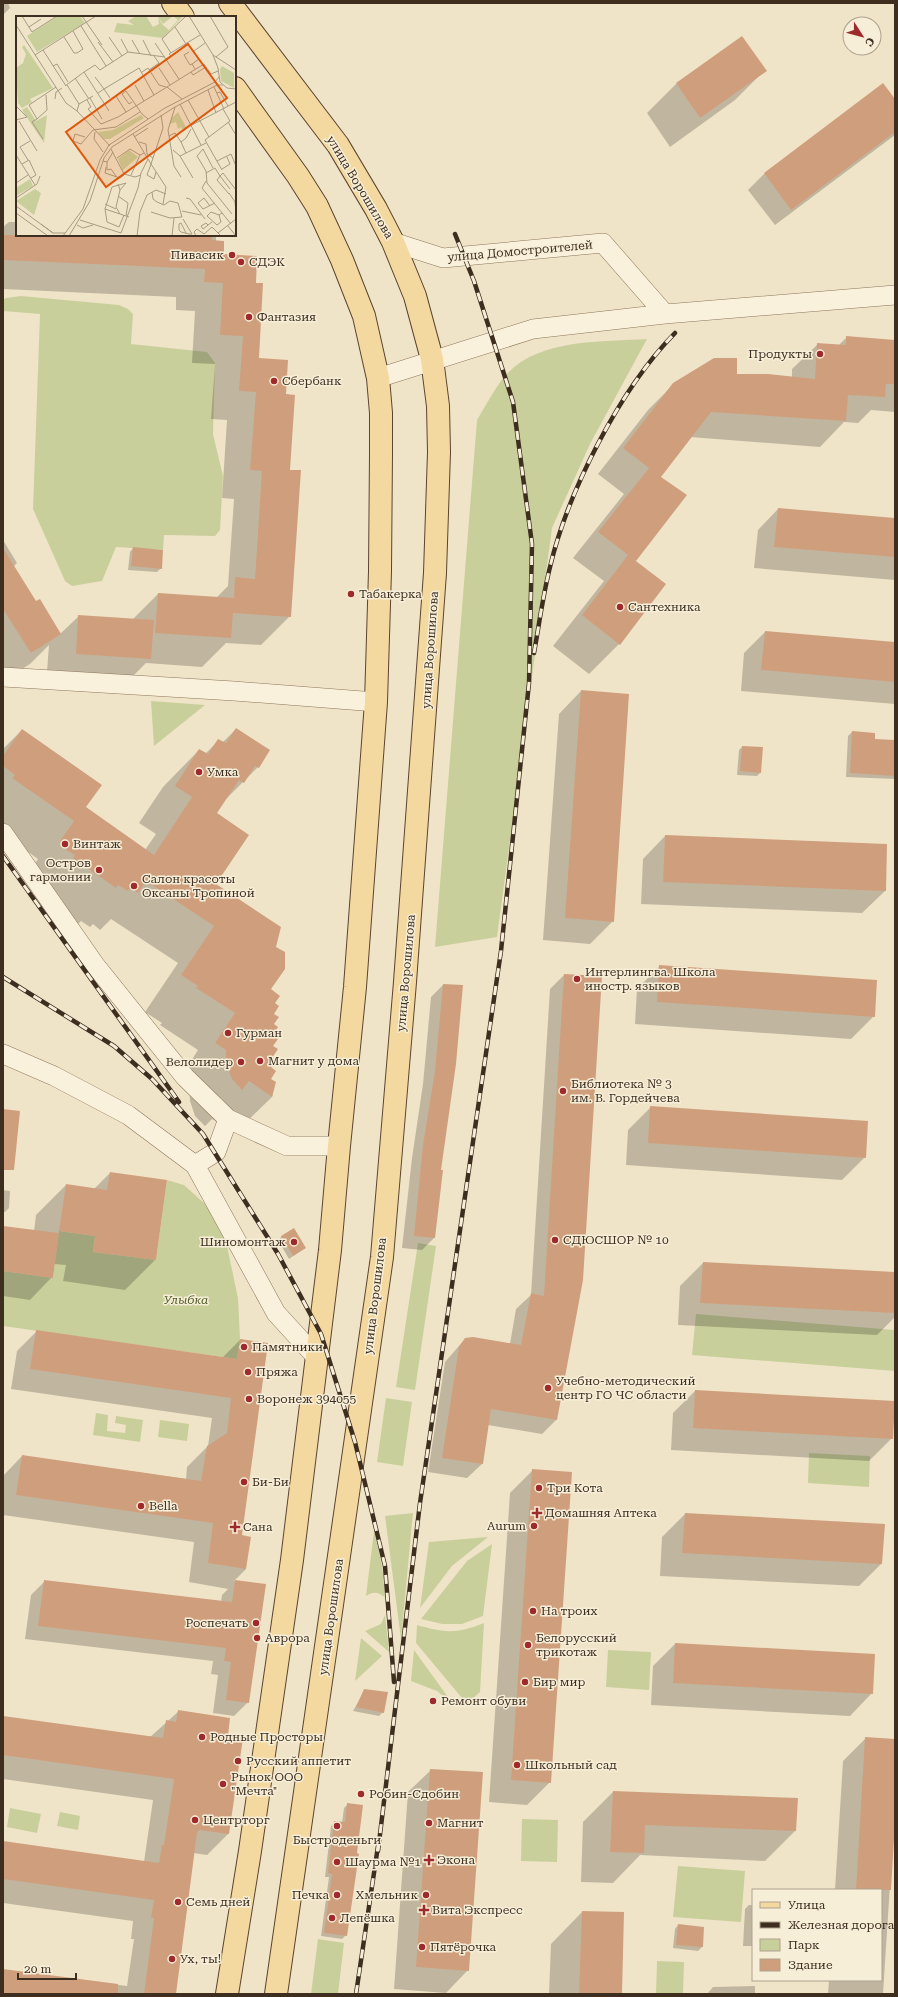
<svg xmlns="http://www.w3.org/2000/svg" width="898" height="1997" font-family="'Roboto Serif',serif">
	<style>
		.green { fill: #c9cf9b }
		.shadow { fill: #0003 }
		.building { fill: #cf9f7d }
		.lines { fill: none; stroke-linecap: round; stroke-linejoin: round }
		.minor-casing { stroke: #8d765c; stroke-width: 20 }
		.major-casing { stroke: #5b4430; stroke-width: 24 }
		.minor { stroke: #faf1dc; stroke-width: 19 }
		.major { stroke: #f3d9a0; stroke-width: 22 }
		.rail-casing { stroke: #3d2e20; stroke-width: 4.5 }
		.rail { stroke: #f7eed8; stroke-width: 3; stroke-dasharray: 9; stroke-linecap: butt }
		.poi-dot { fill: #9e2a2b; stroke: #f7eed8; stroke-width: 1.5 }
		.labels { text-anchor: middle; dominant-baseline: central; stroke-width: 3; stroke-linejoin: round; paint-order: stroke }
		.street-label { font-size: 12px; fill: #3d2e20; stroke: #f7eed8 }
		.poi-label { font-size: 12px; fill: #3d2e20; stroke: #f7eed8; text-anchor: start }
		.park-label { font-size: 12px; font-style: italic; fill: #4d5a26; stroke: #f7eed8 }
		.inset-road { fill: none; stroke: #a89b85; stroke-width: 1 }
		.view { fill: #df570d; fill-opacity: 0.15; stroke: #df570d; stroke-width: 2 }
		.inset-edge { fill: none; stroke: #3d2e20; stroke-width: 2 }
	</style>
	<rect width="100%" height="100%" fill="#f0e4c8"/>
	<path class="green" d="M21 296 119 305 128 309 133 314 131 344 207 352 215 363 213 434 223 476 220 530 215 536 164 535 163 550 116 547 102 581 72 586 65 581 33 509 40 314 3 311V300L6 298Z
		M647 339 590 444 552 528 497 937 435 947 477 420C485 407 492 393 501 381 532 338 600 342 647 339Z
		M151 701 205 705 154 746Z
		M167 1180 184 1185 205 1204 224 1232 238 1298 240 1339 237 1359 3 1326V1271L53 1278 59 1231 95 1236 93 1252 156 1260Z
		M418 1243 436 1246 415 1390 396 1387Z
		M696 1314 895 1330V1371L692 1355Z
		M386 1398 412 1402 403 1466 377 1462Z
		M96 1413 108 1415 107 1431 125 1433 126 1425 115 1423 116 1416 143 1420 140 1442 93 1435Z
		M160 1420 189 1424 187 1441 158 1437Z
		M809 1453 870 1456 869 1487 808 1483Z
		M413 1513 401 1639 385 1516Z
		M374 1531 382 1565 385 1597C377 1592 374 1591 366 1596Z
		M488 1537 452 1566 420 1608 429 1542Z
		M492 1544 483 1616 462 1624H442L421 1619 467 1561Z
		M385 1615 389 1652 365 1631 381 1624Z
		M484 1623 480 1692 467 1704 416 1643 417 1625C446 1633 456 1634 484 1623Z
		M361 1638 382 1656 355 1681Z
		M414 1650 453 1704 437 1691 411 1681Z
		M608 1650 651 1652 649 1690 606 1687Z
		M10 1808 41 1814 37 1833 7 1827Z
		M60 1812 80 1816 78 1830 57 1826Z
		M522 1819 558 1820 557 1862 521 1861Z
		M678 1866 745 1871 741 1922 673 1917Z
		M318 1939 344 1943 338 1994H311Z
		M657 1961 684 1962 683 1994H656Z"/>
	<path class="shadow" d="M3 3H8L10 8 3 15Z
		M765 70 735 100 670 147 647 113 676 84Z
		M883 85 895 101V135L775 225 748 190 764 174Z
		M9 222H17V235H216V241L222 255 255 284 258 359 285 395 289 470 290 616 261 645 226 643 202 667 146 663 120 689 46 684 49 645 30 664 3 681V540L17 563 13 567 35 603 39 600 60 634 79 616 132 620 158 594 216 598 228 586 234 499 222 498 227 420 211 419 215 364 192 363 195 311 176 310V297L3 289V227Z
		M847 337 895 341V412L871 410 858 423 844 422 820 447 690 437 659 477 685 495 634 561 619 644 589 674 553 646 604 581 573 558 624 494 598 474 648 410 674 384 736 375 792 377V369L818 344 839 345Z
		M778 509 895 519V580L754 568 758 530Z
		M133 548 161 568 157 572 128 570 130 552Z
		M765 632 895 643V704L741 691 744 653Z
		M581 691 613 921 590 944 543 940 559 714Z
		M236 729 258 767 222 803 215 814V884L275 947 270 990 273 1003 269 1068 270 1079 275 1083 272 1097 235 1133 212 1119 205 1126 195 1116 190 1101 189 1087 179 1080 198 1050 160 1025 162 1023 145 1012 178 963 111 919 100 930 93 924 90 927 81 921 78 924 24 879 38 859 3 834V749L22 730 84 808 145 850 156 834 139 823 163 787 199 750 205 754 219 740 222 743Z
		M852 732 874 740 895 741V779L846 777 848 736Z
		M742 747 760 773 757 776 737 775 739 750Z
		M665 836 885 891 862 913 641 904 643 859Z
		M660 966 874 1016 851 1039 635 1024 637 989Z
		M564 975 557 1419 542 1434 488 1425 482 1464 467 1478 428 1472 445 1362 465 1339 510 1344 516 1309 531 1295 550 989Z
		M443 985 440 1171 434 1238 422 1250 402 1248 412 1158 423 1084 431 997Z
		M651 1107 865 1157 842 1180 626 1165 628 1130Z
		M110 1173 155 1260 125 1290 63 1281 66 1265 54 1264 52 1277 30 1300 3 1296V1227L34 1231 36 1215 66 1185 94 1189Z
		M3 1190 10 1191 9 1208 5 1212H3Z
		M282 1236 305 1248 289 1259 278 1240Z
		M703 1263 895 1274V1317L877 1335 678 1325 680 1286Z
		M37 1331 222 1358 240 1340V1535L246 1569 234 1581 265 1585 248 1702 234 1716 213 1713 218 1675 211 1674 213 1661 25 1639 31 1595 44 1582 221 1602 222 1595 228 1589 189 1582 194 1542 3 1515V1476L22 1456 186 1479 187 1467 208 1446 212 1418 11 1389 17 1351Z
		M695 1391 892 1438 869 1461 671 1450 673 1413Z
		M533 1470 550 1782 527 1805 489 1802 510 1493Z
		M685 1514 882 1563 859 1586 660 1576 662 1537Z
		M675 1644 872 1693 850 1716 651 1705 653 1666Z
		M365 1690 383 1712 379 1716 353 1711Z
		M179 1711 227 1737 242 1739 228 1834 207 1855 193 1853 175 1994H3V1970L127 1986 134 1939H131L133 1921 3 1903V1842L144 1862 153 1800 3 1779V1717L149 1738Z
		M866 1738 895 1740V1807L883 1994H828L829 1980H881V1890H835L843 1761Z
		M431 1770 468 1970 446 1993 394 1989 408 1792Z
		M613 1792 795 1831 765 1861 640 1855 613 1883 581 1882 583 1822Z
		M348 1804 346 1935 342 1939 321 1936 329 1877H325L331 1826 335 1822 342 1823 344 1808Z
		M749 1905H753V1946H743L745 1909Z
		M582 1912 621 1994H549L551 1944Z
		M678 1925 702 1947 698 1951 673 1948 675 1929Z
		M755 1986V1994H707L713 1987Z"/>
	<path class="building" d="M742 36 767 71 700 118 676 83Z
		M883 83 895 99V132L791 210 764 173Z
		M3 235H212V240L224 241V254L257 256 256 283H263L259 358 288 360 286 394 295 395 290 470H301L291 617 233 613 231 638 155 633 158 593 234 598 235 577 255 579 262 471 250 470 256 392 239 391 243 336 220 335 223 283 204 282 205 269 3 260Z
		M846 336 895 340V384H886L885 397 848 395 846 421 711 412 661 477 687 495 636 561 598 532 649 468 623 448 673 383 714 358H737V374H768L815 379 817 343 846 345Z
		M778 508 895 518V557L774 547Z
		M133 547 163 550 162 569 131 566Z
		M3 548 36 601 40 599 61 634 31 653 3 609Z
		M628 555 666 584 620 645 582 615Z
		M78 615 154 620 151 659 76 654Z
		M765 631 895 642V682L761 670Z
		M581 690 629 694 614 922 565 918Z
		M236 728 270 750 259 768 255 766 244 783 239 780 217 813 249 835 216 884 281 927 276 947 285 952V969L271 989 280 996 275 1003 279 1006 274 1014 279 1017 274 1024 278 1027 273 1035 278 1039 273 1046 278 1049 272 1058 276 1061 271 1067 276 1071 271 1079 276 1082 272 1097 249 1081 242 1090 232 1079 226 1064V1050L215 1043 235 1013 196 988 198 986 181 975 214 926 146 881 138 893 130 888 128 891 118 885 116 888 73 858 75 855 66 850 68 847 60 841 74 821 12 778 15 775 3 766V756L22 729 102 785 86 807 154 855 192 797 175 786 199 749 208 754 218 739 226 743Z
		M852 731 875 733V739L895 740V776L850 773Z
		M742 746 763 747 761 773 740 771Z
		M665 835 887 844 886 891 663 882Z
		M659 965 877 980 875 1017 657 1002Z
		M564 974 602 976 583 1280 557 1420 491 1409 483 1464 442 1458 459 1347 465 1338 473 1337 521 1345 531 1293 544 1296Z
		M443 984 463 985 456 1064 441 1170H443L435 1238 414 1236 423 1145 435 1071Z
		M650 1106 868 1121 866 1158 648 1143Z
		M3 1109 20 1111 14 1170H3Z
		M110 1172 167 1180 156 1260 93 1252 95 1236 59 1231 66 1184 107 1190Z
		M3 1226 59 1233 53 1278 3 1271Z
		M294 1228 306 1248 293 1256 281 1236Z
		M703 1262 895 1272V1313L700 1303Z
		M36 1330 237 1359 240 1339 268 1343 242 1535 251 1537 246 1569 208 1563 213 1523 16 1495 22 1455 201 1481 207 1446 227 1433 231 1398 30 1369Z
		M695 1390 895 1401 893 1439 693 1428Z
		M532 1469 572 1472 551 1783 511 1780Z
		M685 1513 885 1524 882 1564 682 1553Z
		M44 1580 232 1602 235 1580 266 1584 249 1703 226 1700 231 1662 224 1661 226 1648 38 1626Z
		M675 1643 875 1654 873 1694 673 1683Z
		M364 1689 388 1692 384 1713 356 1707Z
		M178 1710 230 1718 228 1736 243 1738 229 1834 199 1830 197 1833 176 1994H144L154 1918H151L154 1900 3 1879V1841L159 1863 162 1845H164L174 1779 3 1755V1716L163 1738 166 1720 176 1722Z
		M865 1737 895 1739V1822L891 1890H856Z
		M430 1769 483 1772 469 1971 416 1967Z
		M613 1791 798 1798 796 1831 645 1825 644 1853 610 1852Z
		M347 1803 363 1805 357 1853 359 1854 347 1936 324 1933 332 1874 328 1873 334 1821 345 1822Z
		M582 1911 624 1912 622 1994H579Z
		M678 1924 704 1927 703 1947 676 1945Z
		M3 1969 118 1984V1994H3Z"/>
	<g class="lines">
		<g class="minor-casing">
			<path id="minor" d="M393 242 443 258 603 243 665 314
				M378 378 533 329 665 314 895 295
				M3 677 234 691 376 702
				M3 833 95 965 185 1077 228 1119 287 1146H339
				M3 1054 54 1076 128 1115 195 1165 276 1313 318 1359
				M195 1165 216 1152 228 1119"/>
		</g>
		<g class="major-casing">
			<path id="major" d="M173 3 183 17
				M230 3 338 145 376 209 393 242 415 296 432 359 438 406 439 452 435 573 405 982 382 1257 276 1994
				M227 1994 250 1851 292 1560 330 1250 339 1146 355 987 376 702 380 571 381 453V413L378 378 364 316 342 260 317 206 298 176 235 88"/>
		</g>
		<use href="#minor" class="minor"/>
		<use href="#major" class="major"/>
		<g class="rail-casing">
			<path id="rail" d="M534 653C539 625 543 595 550 567 568 491 620 389 675 333
				M3 856 179 1102
				M3 977 114 1046 152 1079 203 1134 278 1254 321 1334 355 1442 385 1566 394 1682
				M378 1851 420 1503 501 951 529 683 532 544 513 402 474 281 455 234
				M356 1994 378 1846"/>
		</g>
		<use href="#rail" class="rail"/>
	</g>
	<g class="poi-dot">
		<circle cx="232" cy="255" r="4"/>
		<circle cx="241" cy="262" r="4"/>
		<circle cx="249" cy="317" r="4"/>
		<circle cx="820" cy="354" r="4"/>
		<circle cx="274" cy="381" r="4"/>
		<circle cx="351" cy="594" r="4"/>
		<circle cx="620" cy="607" r="4"/>
		<circle cx="199" cy="772" r="4"/>
		<circle cx="65" cy="844" r="4"/>
		<circle cx="99" cy="870" r="4"/>
		<circle cx="134" cy="886" r="4"/>
		<circle cx="577" cy="979" r="4"/>
		<circle cx="228" cy="1033" r="4"/>
		<circle cx="260" cy="1061" r="4"/>
		<circle cx="241" cy="1062" r="4"/>
		<circle cx="563" cy="1091" r="4"/>
		<circle cx="555" cy="1240" r="4"/>
		<circle cx="294" cy="1242" r="4"/>
		<circle cx="244" cy="1347" r="4"/>
		<circle cx="248" cy="1372" r="4"/>
		<circle cx="548" cy="1388" r="4"/>
		<circle cx="249" cy="1399" r="4"/>
		<circle cx="244" cy="1482" r="4"/>
		<circle cx="539" cy="1488" r="4"/>
		<circle cx="141" cy="1506" r="4"/>
		<path d="M535 1507h4v4h4v4h-4v4h-4v-4h-4v-4h4z"/>
		<circle cx="534" cy="1526" r="4"/>
		<path d="M233 1521h4v4h4v4h-4v4h-4v-4h-4v-4h4z"/>
		<circle cx="533" cy="1611" r="4"/>
		<circle cx="256" cy="1623" r="4"/>
		<circle cx="257" cy="1638" r="4"/>
		<circle cx="528" cy="1645" r="4"/>
		<circle cx="525" cy="1682" r="4"/>
		<circle cx="433" cy="1701" r="4"/>
		<circle cx="202" cy="1737" r="4"/>
		<circle cx="238" cy="1761" r="4"/>
		<circle cx="517" cy="1765" r="4"/>
		<circle cx="223" cy="1784" r="4"/>
		<circle cx="361" cy="1794" r="4"/>
		<circle cx="195" cy="1820" r="4"/>
		<circle cx="429" cy="1823" r="4"/>
		<circle cx="337" cy="1826" r="4"/>
		<path d="M427 1854h4v4h4v4h-4v4h-4v-4h-4v-4h4z"/>
		<circle cx="337" cy="1862" r="4"/>
		<circle cx="337" cy="1895" r="4"/>
		<circle cx="426" cy="1895" r="4"/>
		<circle cx="178" cy="1902" r="4"/>
		<path d="M422 1904h4v4h4v4h-4v4h-4v-4h-4v-4h4z"/>
		<circle cx="332" cy="1918" r="4"/>
		<circle cx="422" cy="1947" r="4"/>
		<circle cx="172" cy="1959" r="4"/>
	</g>
	<g class="labels">
		<g class="street-label">
			<text transform="translate(360 187) rotate(59)">улица Ворошилова</text>
			<text transform="translate(520 251) rotate(-5)">улица Домостроителей</text>
			<text transform="translate(430 650) rotate(-86)">улица Ворошилова</text>
			<text transform="translate(406 973) rotate(-85)">улица Ворошилова</text>
			<text transform="translate(375 1296) rotate(-83)">улица Ворошилова</text>
			<text transform="translate(331 1617) rotate(-82)">улица Ворошилова</text>
		</g>
		<g class="poi-label">
			<text x="224" y="255" text-anchor="end">Пивасик</text>
			<text x="249" y="262">СДЭК</text>
			<text x="257" y="317">Фантазия</text>
			<text x="812" y="354" text-anchor="end">Продукты</text>
			<text x="282" y="381">Сбербанк</text>
			<text x="359" y="594">Табакерка</text>
			<text x="628" y="607">Сантехника</text>
			<text x="207" y="772">Умка</text>
			<text x="73" y="844">Винтаж</text>
			<text x="91" y="863" text-anchor="end">Остров<tspan x="91" dy="14">гармонии</tspan></text>
			<text x="142" y="879">Салон красоты<tspan x="142" dy="14">Оксаны Тропиной</tspan></text>
			<text x="585" y="972">Интерлингва. Школа<tspan x="585" dy="14">иностр. языков</tspan></text>
			<text x="236" y="1033">Гурман</text>
			<text x="268" y="1061">Магнит у дома</text>
			<text x="233" y="1062" text-anchor="end">Велолидер</text>
			<text x="571" y="1084">Библиотека № 3<tspan x="571" dy="14">им. В. Гордейчева</tspan></text>
			<text x="563" y="1240">СДЮСШОР № 10</text>
			<text x="286" y="1242" text-anchor="end">Шиномонтаж</text>
			<text x="252" y="1347">Памятники</text>
			<text x="256" y="1372">Пряжа</text>
			<text x="556" y="1381">Учебно-методический<tspan x="556" dy="14">центр ГО ЧС области</tspan></text>
			<text x="257" y="1399">Воронеж 394055</text>
			<text x="252" y="1482">Би-Би</text>
			<text x="547" y="1488">Три Кота</text>
			<text x="149" y="1506">Bella</text>
			<text x="545" y="1513">Домашняя Аптека</text>
			<text x="526" y="1526" text-anchor="end">Aurum</text>
			<text x="243" y="1527">Сана</text>
			<text x="541" y="1611">На троих</text>
			<text x="248" y="1623" text-anchor="end">Роспечать</text>
			<text x="265" y="1638">Аврора</text>
			<text x="536" y="1638">Белорусский<tspan x="536" dy="14">трикотаж</tspan></text>
			<text x="533" y="1682">Бир мир</text>
			<text x="441" y="1701">Ремонт обуви</text>
			<text x="210" y="1737">Родные Просторы</text>
			<text x="246" y="1761">Русский аппетит</text>
			<text x="525" y="1765">Школьный сад</text>
			<text x="231" y="1777">Рынок ООО<tspan x="231" dy="14">"Мечта"</tspan></text>
			<text x="369" y="1794">Робин-Сдобин</text>
			<text x="203" y="1820">Центрторг</text>
			<text x="437" y="1823">Магнит</text>
			<text x="337" y="1840" text-anchor="middle">Быстроденьги</text>
			<text x="437" y="1860">Экона</text>
			<text x="345" y="1862">Шаурма №1</text>
			<text x="329" y="1895" text-anchor="end">Печка</text>
			<text x="418" y="1895" text-anchor="end">Хмельник</text>
			<text x="186" y="1902">Семь дней</text>
			<text x="432" y="1910">Вита Экспресс</text>
			<text x="340" y="1918">Лепёшка</text>
			<text x="430" y="1947">Пятёрочка</text>
			<text x="180" y="1959">Ух, ты!</text>
		</g>
		<g class="park-label">
			<text x="186" y="1300">Улыбка</text>
		</g>
	</g>
	<g transform="translate(16 16)">
		<rect width="220" height="220" fill="#f0e4c8"/>
		<path d="M42 0H64L69 7 21 36 11 20ZM120 0H130L137 11 143 8 142 2 147 9 153 14 162 4 157 0 147 8 142 1 149 0 151 3 149 0H167L147 22 98 16 101 7 118 9 112 5ZM8 29 37 72 14 83 16 86 6 92 2 87 0 52 7 47 10 38 6 31ZM206 50 218 57V72L205 65 204 53ZM11 91 20 105 31 99 28 127 6 94ZM162 96 171 113 168 115 165 111 162 113 160 106 154 108 155 103ZM125 99 128 102 94 123H88L82 116 97 114ZM113 134 122 141 107 154 108 158 102 143ZM14 163 17 170 0 180V172ZM19 173 25 177 18 199 0 185Z" fill="#c9cf9b"/>
		<path class="inset-road" d="M6 0 16 16 41 0M66 0 86 29M173 0 197 39 202 52 204 66 211 72 220 73M194 0 212 31 200 41M0 9 50 87 61 95 94 130M65 10 90 50M13 11 25 3M159 11 170 28M48 21 58 37H61L67 33 57 15M93 21 106 40M105 23 112 36M116 24 124 38M127 24 135 40M82 26 97 46M139 27 163 63M27 34 50 70M178 35 189 27M173 36 168 39 174 49 176 48M155 37 146 23 170 0M19 39 80 0M197 39 220 54M150 43 155 40 153 38 184 19M37 50 41 48 52 66M143 52 154 69M179 53 176 48 183 43M133 54 143 47 138 40M126 56 132 52 143 69 150 71M175 56 188 48 195 58 202 55M79 61 88 73 123 52 138 79M59 62 73 83M51 69 63 88M119 69 128 85M49 70 68 56M198 71 208 93M192 74 200 97M82 77 88 73 94 82M201 77 204 76 212 90M30 79 31 94 21 103 13 89 40 71M100 80 110 96M74 82 86 103M39 83 40 76 46 72M166 83 151 71 175 56 177 59 190 51M71 84 75 91 72 93 85 108 102 101 151 71M172 84 193 121M116 86 113 88 106 78 110 75 126 98 132 103M164 88 185 129M0 90 11 101 0 104M159 91 152 114 158 150 165 161M61 95 63 88 77 80M93 95 68 56 79 49 84 54 112 36 149 41M145 99 147 112 135 148 150 171 147 188M21 103 16 106 27 123M3 105 21 135M212 106 220 119M174 110 220 86M79 116 78 123 87 136M117 118 135 148 131 159 138 163 140 156M153 120 159 117 165 126M69 121 59 118 57 125 65 128 77 114 100 111 124 96M118 121 132 112M123 126 130 128 131 138 137 142M95 133 108 158 119 161 125 159M157 134 164 140 190 127M170 137 165 126 170 122 175 113M0 139 19 169M164 140 177 162M101 142 114 133 124 139M12 144 4 131 14 125M87 145 91 146 97 136M201 145 215 138 220 150M91 146V154L95 153 100 160M6 148 13 144 20 159 15 162M90 151 89 157 104 162 108 159M197 152 187 133 181 140 190 155 191 167 216 198M206 153 214 148 211 141M206 154 189 124 214 105 207 93M190 157 199 152 204 160 201 164 213 178M115 159 124 139 128 137M190 165 186 172 215 208M0 167 12 159M102 168 104 174 100 191 104 198M214 173 204 160 207 157 220 174M104 174 110 167 96 171 89 193 113 201M213 177 219 186 220 197M102 180 112 187 110 200M0 182 21 168 24 160M170 182 174 183 189 203M89 188 100 193M0 190 37 217H49M194 190 188 182 182 187 187 193 199 187M89 193 91 206 103 211 108 199M166 195 185 199M135 196 154 202 166 201 162 187 154 185 148 189 141 186 137 183 136 176M0 197 32 220M203 199 205 206 201 209 191 200 195 196 203 199 206 197M167 203 176 218H173L165 216 163 214V208L165 207 170 217M64 204 105 217 122 172 125 157 132 143M25 208 37 217M61 209 67 212 77 209M192 209 190 207 185 210 187 213 196 206M212 210 220 220M202 217 220 203M47 220 67 193 84 144 93 129 149 92 199 66 203 61M53 220 74 185 88 142 96 131 159 91 201 69H207M121 220 124 196 131 179 140 174 150 178M156 220 158 202M180 220 178 216 181 213 188 218 196 211 205 220"/>
		<path class="view" d="M172 28 211 82 90 171 50 116Z"/>
		<rect width="220" height="220" class="inset-edge"/>
	</g>
	<rect width="898" height="1997" fill="none" stroke="#3d2e20" stroke-width="8"/>
	<rect x="752" y="1889" width="130" height="92" fill="#f7eed8" stroke="#ada18e"/>
	<rect x="760" y="1902" width="20" height="6" fill="#f3d9a0" stroke="#ada18e"/>
	<text x="788" y="1909" font-size="12" fill="#3d2e20">Улица</text>
	<rect x="760" y="1922" width="20" height="6" fill="#3d2e20" stroke="#ada18e"/>
	<text x="788" y="1929" font-size="12" fill="#3d2e20">Железная дорога</text>
	<rect x="760" y="1939" width="20" height="12" fill="#c9cf9b" stroke="#ada18e"/>
	<text x="788" y="1949" font-size="12" fill="#3d2e20">Парк</text>
	<rect x="760" y="1959" width="20" height="12" fill="#cf9f7d" stroke="#ada18e"/>
	<text x="788" y="1969" font-size="12" fill="#3d2e20">Здание</text>
	<g transform="translate(862 36) rotate(126)"><circle r="19" fill="#f7eed8" stroke="#ada18e"/>
	<path d="M0-3L7 15L0 10L-7 15Z" fill="#9e2a2b"/>
	<text y="-6" font-size="11" font-weight="bold" text-anchor="middle" fill="#3d2e20">С</text>
	</g>
	<path d="M18 1973v6h58v-6" fill="none" stroke="#3d2e20" stroke-width="2"/>
	<text x="24" y="1973" font-size="12" fill="#3d2e20" stroke="#f7eed8" stroke-width="3" paint-order="stroke">20 m</text>
</svg>
